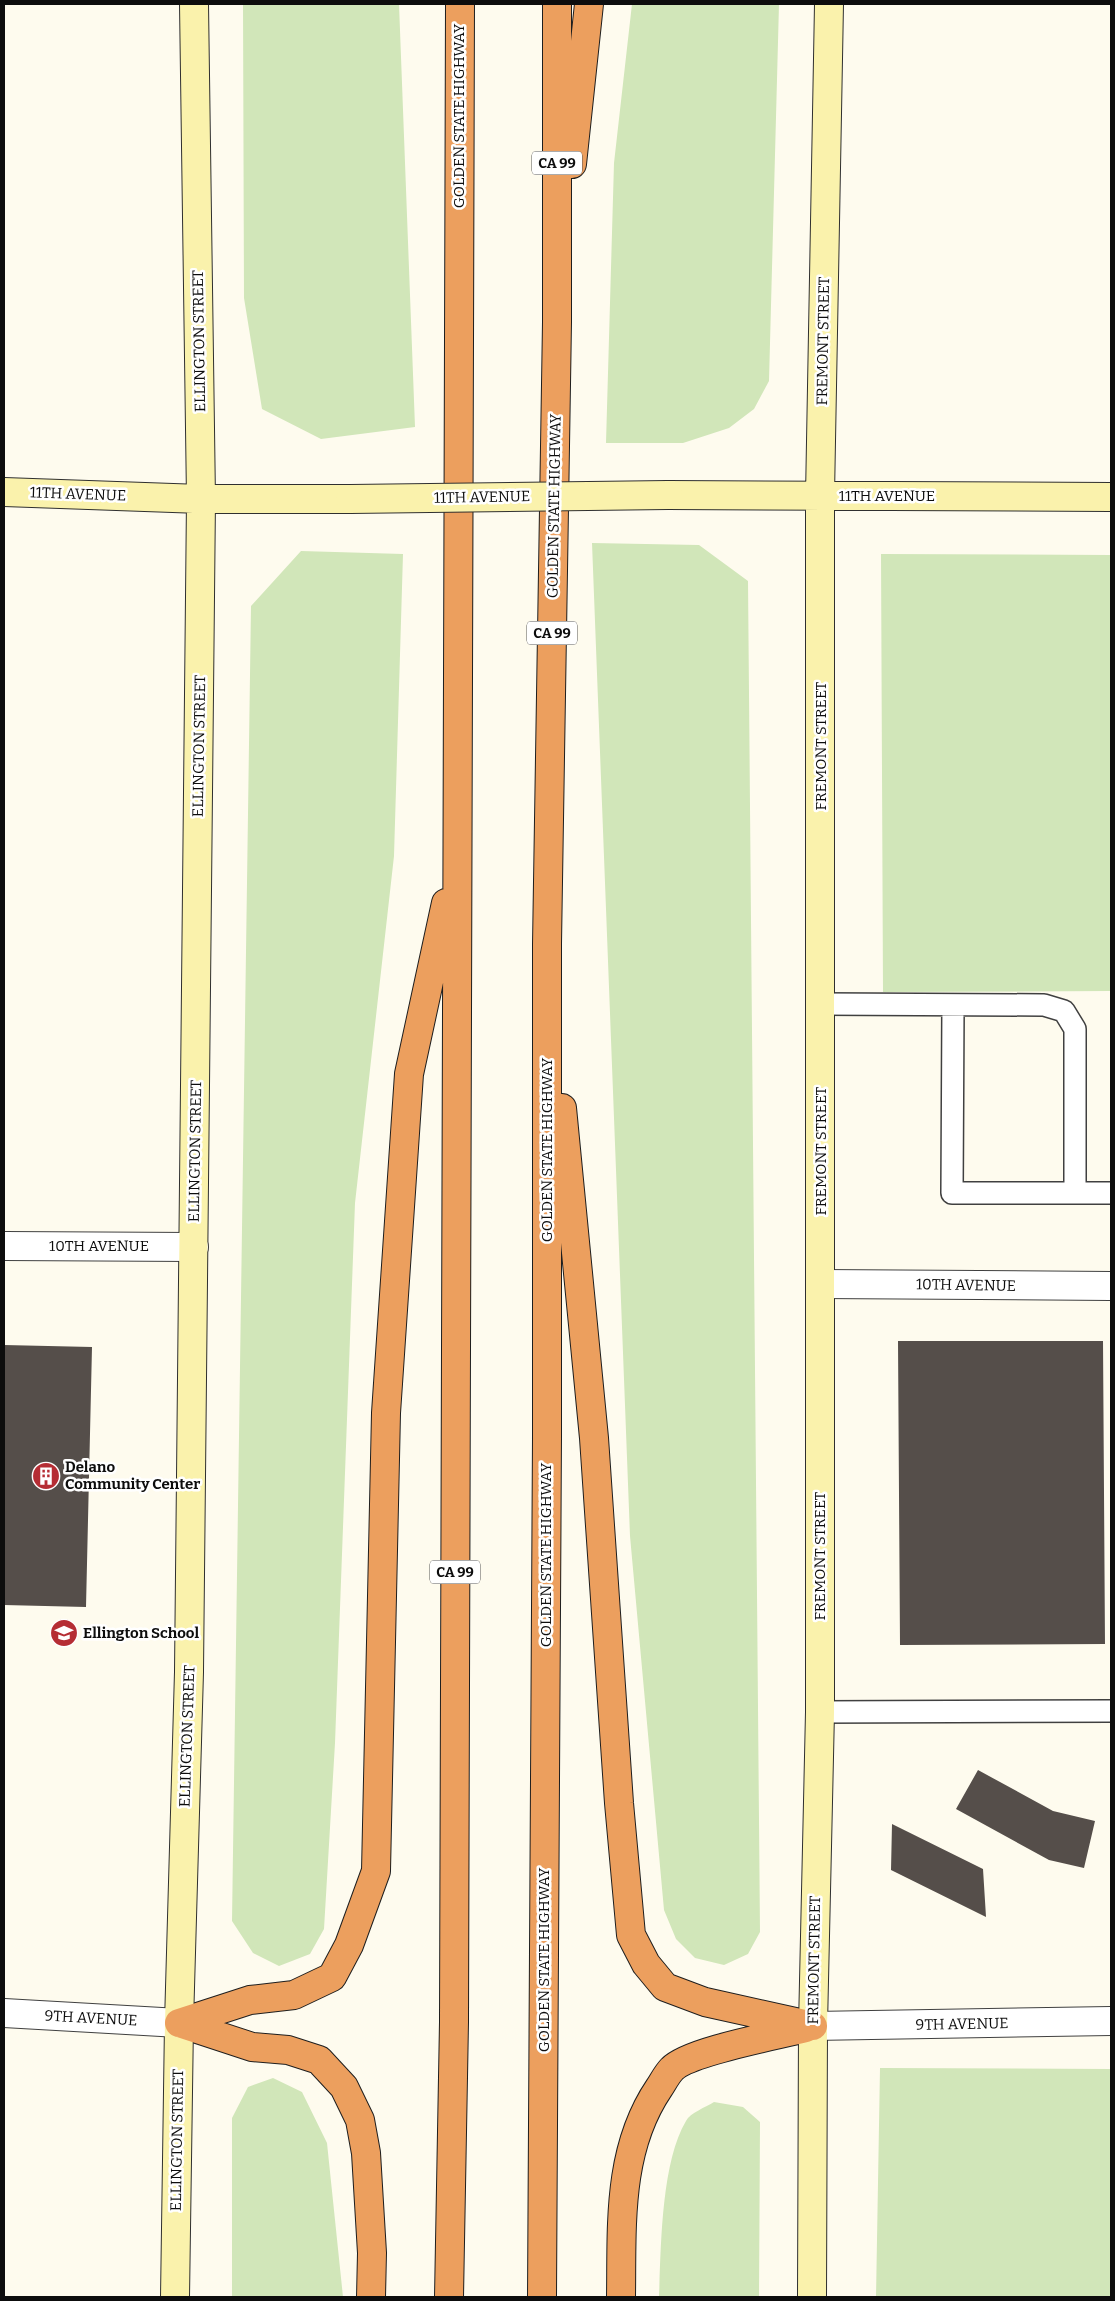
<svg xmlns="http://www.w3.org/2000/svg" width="1115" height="2301" font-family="Bitter,serif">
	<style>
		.grass { fill: #d1e6b9 }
		.building { fill: #554e4a }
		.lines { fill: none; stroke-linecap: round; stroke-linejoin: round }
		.lane-casing { stroke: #404040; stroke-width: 24 }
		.street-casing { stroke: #404040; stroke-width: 30 }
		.secondary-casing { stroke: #2f2f2f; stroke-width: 30 }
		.highway-casing { stroke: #1e1e1e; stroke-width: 30 }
		.lane { stroke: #fff; stroke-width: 21 }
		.street { stroke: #fff; stroke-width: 28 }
		.secondary { stroke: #faf2ac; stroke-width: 28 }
		.highway { stroke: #ec9f5e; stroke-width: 28 }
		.secondary-bridge-casing { stroke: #2f2f2f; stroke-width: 30; stroke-linecap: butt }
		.secondary-bridge { stroke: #faf2ac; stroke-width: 28 }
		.labels { text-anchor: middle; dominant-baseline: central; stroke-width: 5; stroke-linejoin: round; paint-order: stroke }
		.shield { fill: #fff; stroke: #565656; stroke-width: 1 }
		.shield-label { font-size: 14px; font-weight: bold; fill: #0d0d0d }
		.street-label { font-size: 15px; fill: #0d0d0d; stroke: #fff }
		.poi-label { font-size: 15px; font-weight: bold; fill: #0d0d0d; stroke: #fff; text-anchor: start }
	</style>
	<rect width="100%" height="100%" fill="#fefbee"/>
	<path class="grass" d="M243 4H399L415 427 321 439 262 409 244 298Z
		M632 4H779L769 381 754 409 729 428 683 443H606L614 163Z
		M592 543 699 545 748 581 760 1932 748 1954 724 1965 695 1958 676 1939 664 1910 630 1536Z
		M301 551 403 554 394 856 355 1203 335 1743 324 1929 310 1954 279 1966 253 1953 232 1921 251 606Z
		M881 554 1111 555V991L883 992Z
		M880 2068 1111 2069V2297H876Z
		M273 2078 302 2092 327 2143 343 2297H232V2118L248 2087Z
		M714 2102 743 2107 760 2122 759 2297H659C661 2248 661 2163 686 2121 690 2113 706 2107 714 2102Z"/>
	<path class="building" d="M898 1341H1103L1105 1644 900 1645Z
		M4 1345 92 1347 86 1607 4 1605Z
		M978 1770 1053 1811 1095 1821 1084 1868 1049 1860 956 1809Z
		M892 1824 983 1869 986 1917 891 1870Z"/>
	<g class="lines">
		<g class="lane-casing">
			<path id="lane" d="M821 1004 1044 1005 1064 1011 1075 1029V1193H952L953 1005
				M1075 1193H1111
				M820 1712 1111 1711"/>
		</g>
		<g class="street-casing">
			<path id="street" d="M4 1246 194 1247
				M821 1284 1111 1286
				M4 2013 179 2023
				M813 2026 1111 2021"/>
		</g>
		<g class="secondary-casing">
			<path id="secondary" d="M4 492 201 499H350
				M668 495 1111 497
				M175 2297 179 2023 189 1672 201 499 194 4
				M812 2297 813 2026 820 1712V496L829 4"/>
		</g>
		<g class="highway-casing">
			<path id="highway" d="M572 164 589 4
				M562 1108 594 1438 619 1803 631 1935 646 1964 665 1987 705 2002 813 2026
				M179 2023 250 2000 294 1995 332 1977 349 1945 376 1871 386 1413 409 1074 446 903
				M179 2023 252 2047 288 2050 319 2060 344 2087 360 2120 366 2153 372 2253 371 2297
				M449 2297 454 2022 460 4
				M542 2297 547 1436V944L557 322V4
				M621 2297C622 2225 617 2150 659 2088 663 2082 667 2074 672 2069 689 2051 779 2035 806 2028"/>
		</g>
		<use href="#lane" class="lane"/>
		<use href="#street" class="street"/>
		<use href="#secondary" class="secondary"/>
		<use href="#highway" class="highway"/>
		<g class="secondary-bridge-casing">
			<path id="secondary-bridge" d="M350 499 668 495"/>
		</g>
		<use href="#secondary-bridge" class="secondary-bridge"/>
	</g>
	<defs>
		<g id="building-disc" transform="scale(1.4375)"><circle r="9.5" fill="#b52d34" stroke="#fff"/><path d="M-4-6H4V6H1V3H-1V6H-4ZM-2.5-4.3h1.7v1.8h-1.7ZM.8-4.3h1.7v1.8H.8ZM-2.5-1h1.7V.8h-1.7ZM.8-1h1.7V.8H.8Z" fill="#fff"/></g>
		<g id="school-disc" transform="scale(1.4375)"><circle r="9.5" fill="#b52d34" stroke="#fff"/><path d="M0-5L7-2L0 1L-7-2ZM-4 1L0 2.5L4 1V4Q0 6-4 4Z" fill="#fff"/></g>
	</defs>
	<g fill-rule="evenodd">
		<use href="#building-disc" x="46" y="1476"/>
		<use href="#school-disc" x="64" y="1633"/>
	</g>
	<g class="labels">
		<g class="shield">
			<rect x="532" y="151.5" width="50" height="23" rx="4"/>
			<rect x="527" y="621.5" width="50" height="23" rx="4"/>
			<rect x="430" y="1560.5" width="50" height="23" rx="4"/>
		</g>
		<g class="shield-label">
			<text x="557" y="163">CA 99</text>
			<text x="552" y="633">CA 99</text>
			<text x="455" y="1572">CA 99</text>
		</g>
		<g class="street-label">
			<text transform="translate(459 116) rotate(-90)">GOLDEN STATE HIGHWAY</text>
			<text transform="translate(199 341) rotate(-91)">ELLINGTON STREET</text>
			<text transform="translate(823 341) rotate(-89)">FREMONT STREET</text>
			<text transform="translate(78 494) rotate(2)">11TH AVENUE</text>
			<text x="887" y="496">11TH AVENUE</text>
			<text transform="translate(482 497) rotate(-1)">11TH AVENUE</text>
			<text transform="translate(554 506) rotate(-89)">GOLDEN STATE HIGHWAY</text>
			<text transform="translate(199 746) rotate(-89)">ELLINGTON STREET</text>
			<text transform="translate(821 746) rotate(-90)">FREMONT STREET</text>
			<text transform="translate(547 1150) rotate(-90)">GOLDEN STATE HIGHWAY</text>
			<text transform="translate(195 1151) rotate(-89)">ELLINGTON STREET</text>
			<text transform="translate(821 1151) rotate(-90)">FREMONT STREET</text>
			<text x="99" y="1246">10TH AVENUE</text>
			<text transform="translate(966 1285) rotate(1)">10TH AVENUE</text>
			<text transform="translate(546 1555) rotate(-90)">GOLDEN STATE HIGHWAY</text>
			<text transform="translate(820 1556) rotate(-90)">FREMONT STREET</text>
			<text transform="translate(187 1736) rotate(-88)">ELLINGTON STREET</text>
			<text transform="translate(544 1960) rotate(-90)">GOLDEN STATE HIGHWAY</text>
			<text transform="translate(814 1960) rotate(-89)">FREMONT STREET</text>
			<text transform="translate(91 2018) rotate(3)">9TH AVENUE</text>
			<text transform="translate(962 2024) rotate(-1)">9TH AVENUE</text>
			<text transform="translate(177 2140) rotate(-89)">ELLINGTON STREET</text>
		</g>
		<g class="poi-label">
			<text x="65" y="1467">Delano<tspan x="65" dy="17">Community Center</tspan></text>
			<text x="83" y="1633">Ellington School</text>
		</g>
	</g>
	<rect width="1115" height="2301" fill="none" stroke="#0d0d0d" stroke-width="10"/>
</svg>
